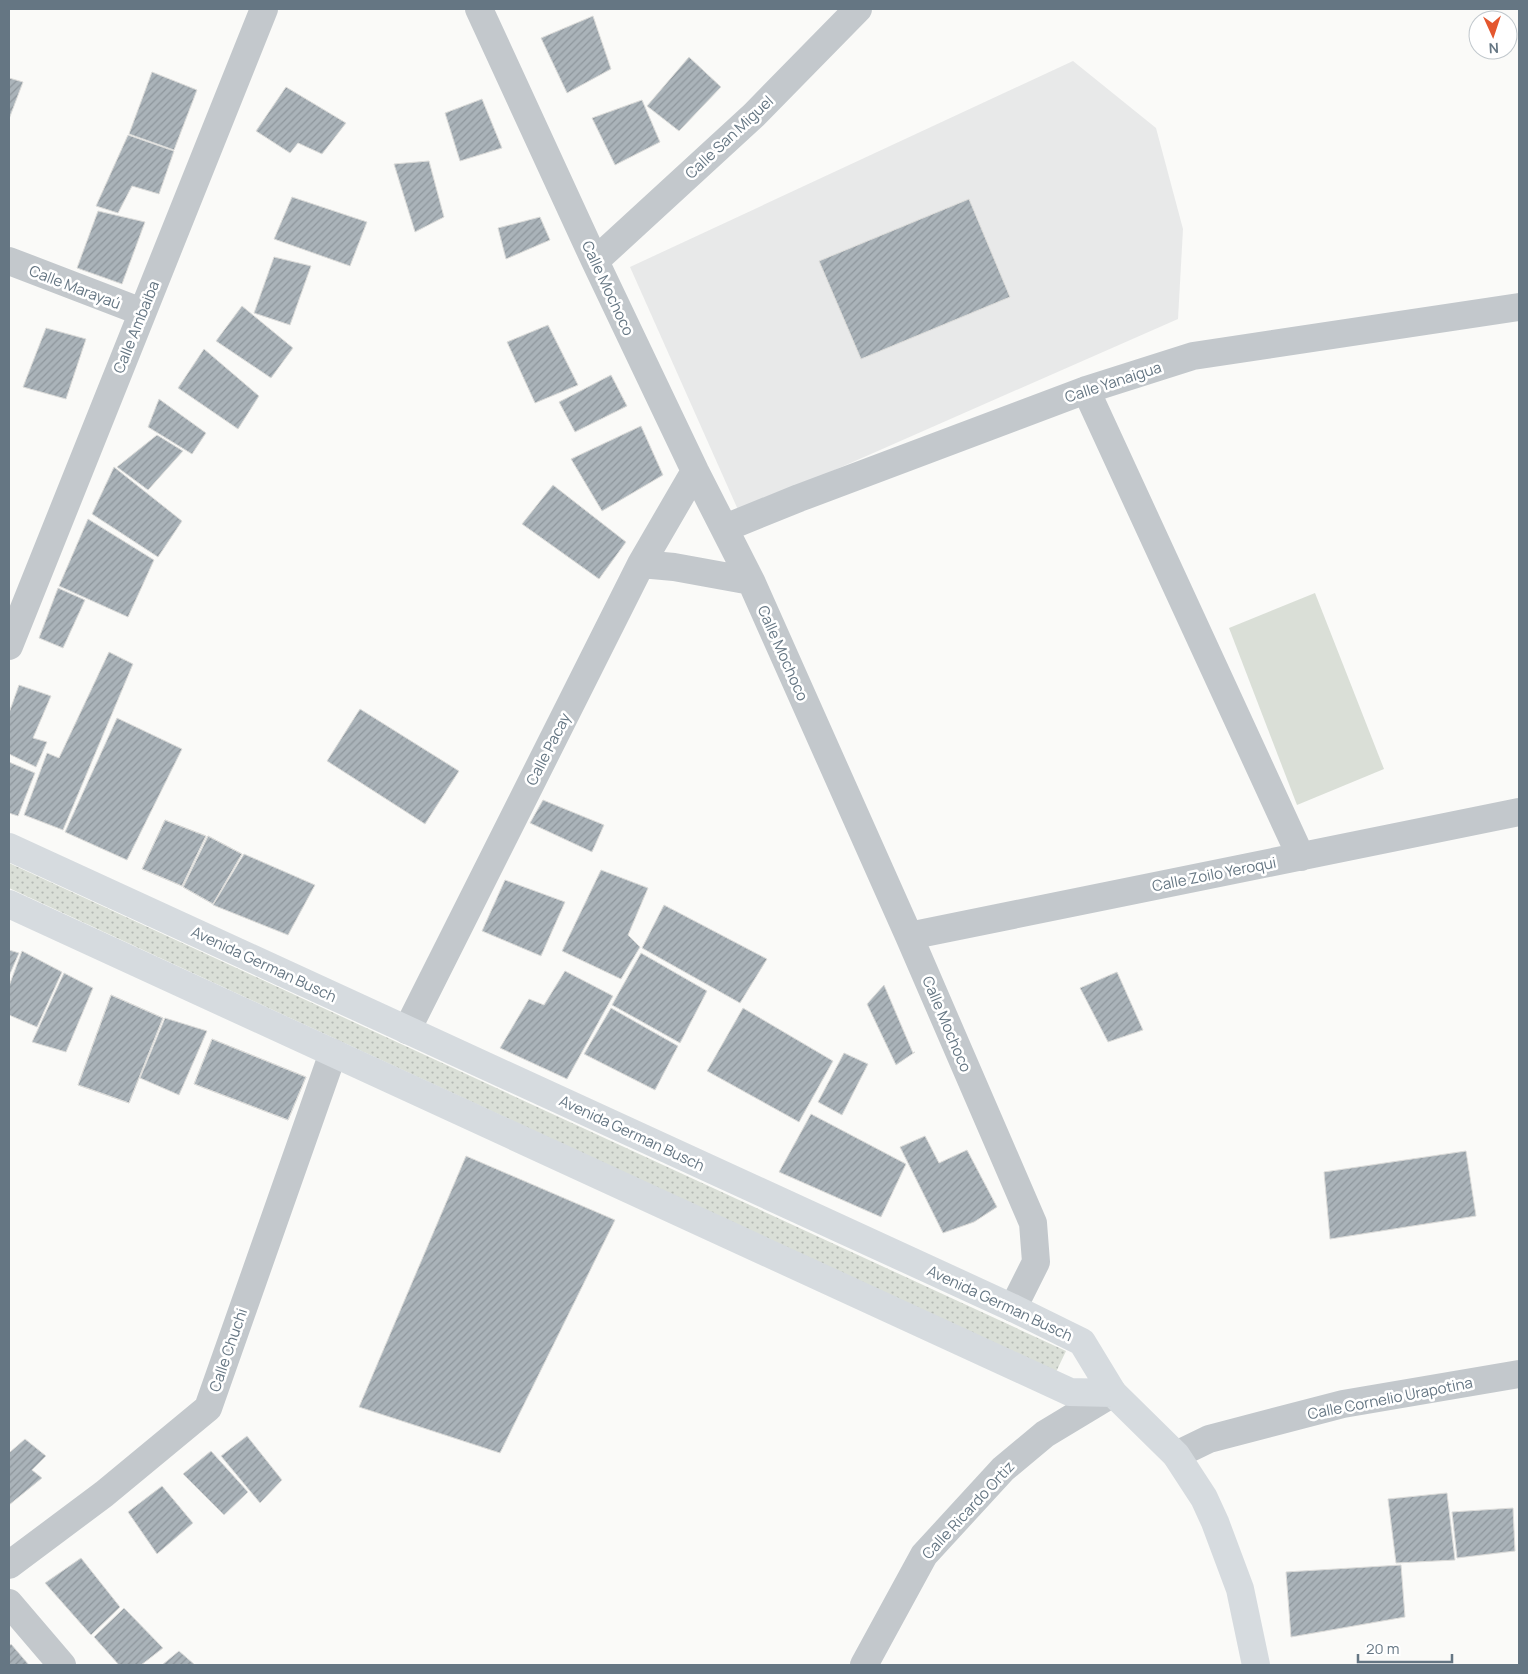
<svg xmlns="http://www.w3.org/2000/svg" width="1528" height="1674" font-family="Manrope,sans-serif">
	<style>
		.built { fill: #e8e9e9 }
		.grass { fill: url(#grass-dots) }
		.green { fill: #dadfd7 }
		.building { fill: url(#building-hatch); stroke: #dcdcda }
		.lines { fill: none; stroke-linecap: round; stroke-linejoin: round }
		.minor { stroke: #c3c8cc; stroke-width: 28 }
		.major { stroke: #d6dbdf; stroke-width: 28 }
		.labels { text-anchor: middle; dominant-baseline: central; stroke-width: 5; stroke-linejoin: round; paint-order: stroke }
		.street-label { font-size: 15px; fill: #657683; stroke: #fff }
	</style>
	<defs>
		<pattern id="grass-dots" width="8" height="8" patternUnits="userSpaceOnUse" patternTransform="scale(1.25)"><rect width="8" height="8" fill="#dadfd7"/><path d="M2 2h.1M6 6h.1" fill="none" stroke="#b4b9b4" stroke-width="1.8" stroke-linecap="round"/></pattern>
		<pattern id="building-hatch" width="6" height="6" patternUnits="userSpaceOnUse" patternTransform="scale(1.25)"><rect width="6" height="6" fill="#aab3b9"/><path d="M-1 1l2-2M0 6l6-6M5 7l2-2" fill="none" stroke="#8e969c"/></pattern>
	</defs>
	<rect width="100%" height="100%" fill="#fafaf8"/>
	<path class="built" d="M1073 61 1156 128 1183 229 1178 319 739 512 630 267Z"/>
	<path class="grass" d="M9 863 1066 1351 1056 1372 9 888Z"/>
	<path class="green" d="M1315 593 1384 769 1297 805 1229 628Z"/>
	<path class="building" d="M593 16 611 69 567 93 541 38Z
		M689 57 721 87 679 131 647 106Z
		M152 72 197 90 174 150 129 134Z
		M9 78 23 82 9 119Z
		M286 87 346 123 322 154 298 143 290 153 256 131Z
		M482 99 502 148 460 161 445 113Z
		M642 100 660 142 615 165 592 118Z
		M128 135 174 151 159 194 132 186 118 213 96 206Z
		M429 161 444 217 415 232 394 164Z
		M292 197 367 222 350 266 274 239Z
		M969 199 1010 297 861 359 819 261Z
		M98 211 145 222 122 284 77 268Z
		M540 217 550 240 506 259 498 228Z
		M274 257 311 266 290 325 254 313Z
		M242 306 293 348 271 378 216 341Z
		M548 325 578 385 535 403 507 342Z
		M46 328 86 339 66 399 23 387Z
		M204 349 259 396 238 429 178 388Z
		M611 375 627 406 575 432 559 402Z
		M159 399 206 433 192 454 148 427Z
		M641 426 663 475 602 511 571 459Z
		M157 435 183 451 148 490 117 467Z
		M114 467 182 521 158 557 92 514Z
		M553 485 626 542 599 579 522 524Z
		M88 519 154 560 128 617 59 586Z
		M58 588 85 600 63 648 39 638Z
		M109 652 133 664 63 830 24 815 47 753 59 758Z
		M19 685 51 696 33 738 47 742 36 767 9 754V713Z
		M360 709 459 771 425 824 327 761Z
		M117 718 182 749 127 860 65 832Z
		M9 762 35 773 18 816 9 813Z
		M543 800 604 825 592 852 530 823Z
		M165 820 206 836 182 886 142 869Z
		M165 820 206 836 182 886 142 869Z
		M208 836 242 854 213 904 183 887Z
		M208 836 242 854 213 904 183 887Z
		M244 854 315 885 288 935 213 905Z
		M601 870 648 888 628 935 640 947 621 979 562 951Z
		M505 880 565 902 541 956 482 931Z
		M664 905 767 959 740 1003 642 948Z
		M9 950 19 953 9 976Z
		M22 951 62 972 37 1027 9 1015V986Z
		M641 953 707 991 680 1043 612 1005Z
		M565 971 613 996 567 1079 500 1048 529 999 544 1005Z
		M1117 972 1143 1030 1108 1042 1080 988Z
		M64 973 93 988 66 1052 32 1042Z
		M884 985 913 1053 915 1052 896 1065 867 1004Z
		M111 995 163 1018 129 1103 78 1085Z
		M111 995 163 1018 129 1103 78 1085Z
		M611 1008 678 1046 655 1090 584 1054Z
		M743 1008 833 1061 799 1122 707 1071Z
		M165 1018 207 1031 179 1095 140 1078Z
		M212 1039 306 1077 288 1120 194 1084Z
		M212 1039 306 1077 288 1120 194 1084Z
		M844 1053 868 1064 842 1115 818 1102Z
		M811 1114 906 1164 881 1217 779 1172Z
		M925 1136 939 1163 967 1150 997 1207 974 1222 943 1233 900 1147Z
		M1466 1151 1476 1216 1330 1239 1324 1172Z
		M466 1156 615 1220 500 1453 359 1407Z
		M247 1436 282 1480 260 1503 221 1456Z
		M25 1439 46 1456 32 1470 42 1478 9 1505V1453Z
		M211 1451 248 1492 224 1515 183 1474Z
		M162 1486 193 1523 157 1554 128 1512Z
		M1447 1493 1455 1560 1396 1563 1388 1499Z
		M1513 1508 1515 1551 1457 1558 1452 1512Z
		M81 1558 120 1607 91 1635 45 1583Z
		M1401 1565 1405 1617 1291 1637 1286 1572Z
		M124 1608 163 1648 141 1665H119L94 1637Z
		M11 1644 29 1665H9V1646Z
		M179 1651 195 1665H162Z"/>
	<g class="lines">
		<path class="minor" d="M479 9 595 261 695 471 751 581 909 936 1033 1223 1036 1262 1013 1308
			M9 261 142 312
			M595 261 754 115 858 9
			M1086 390 1301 857
			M725 528 799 498 1086 390 1193 356 1519 307
			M641 564 674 567 751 581
			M9 646 264 9
			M909 936 1519 812
			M407 1030 641 564 695 471
			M1176 1455 1209 1439 1343 1404 1519 1374
			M9 1565 104 1494 208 1408 333 1053
			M9 1603 62 1665
			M864 1665 924 1555 1003 1469 1045 1434 1113 1393"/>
		<path class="major" d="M9 847 1013 1308 1082 1342 1113 1393 1176 1455 1204 1498 1215 1522 1240 1589 1256 1665
			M9 904 1070 1392 1113 1393"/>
	</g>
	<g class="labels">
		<g class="street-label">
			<text transform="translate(729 137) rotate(-43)">Calle San Miguel</text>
			<text transform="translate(75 287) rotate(21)">Calle Marayaú</text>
			<text transform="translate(608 288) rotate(65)">Calle Mochoco</text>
			<text transform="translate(136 327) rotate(-68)">Calle Ambaiba</text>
			<text transform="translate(1113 382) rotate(-18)">Calle Yanaigua</text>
			<text transform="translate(783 653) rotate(66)">Calle Mochoco</text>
			<text transform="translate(548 749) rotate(-63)">Calle Pacay</text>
			<text transform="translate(1214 874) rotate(-11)">Calle Zoilo Yeroqui</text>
			<text transform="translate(264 964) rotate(25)">Avenida German Busch</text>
			<text transform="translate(947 1024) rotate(67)">Calle Mochoco</text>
			<text transform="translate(632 1133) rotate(25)">Avenida German Busch</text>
			<text transform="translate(1000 1303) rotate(25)">Avenida German Busch</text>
			<text transform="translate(228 1350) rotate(-71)">Calle Chuchi</text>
			<text transform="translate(1390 1398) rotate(-11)">Calle Cornelio Urapotina</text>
			<text transform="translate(968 1510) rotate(-47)">Calle Ricardo Ortiz</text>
		</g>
	</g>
	<rect width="1528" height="1674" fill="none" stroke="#657683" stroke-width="20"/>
	<g transform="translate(1493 35) rotate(177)"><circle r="24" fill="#ffffff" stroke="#c1c8cd"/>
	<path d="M0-4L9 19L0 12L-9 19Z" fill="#e4572e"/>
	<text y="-8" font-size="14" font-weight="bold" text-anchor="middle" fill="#657683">N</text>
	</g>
	<path d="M1358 1654v8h94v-8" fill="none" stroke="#657683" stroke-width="2.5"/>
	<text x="1366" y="1654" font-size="15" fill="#657683" stroke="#ffffff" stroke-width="4" paint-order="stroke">20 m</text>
</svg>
